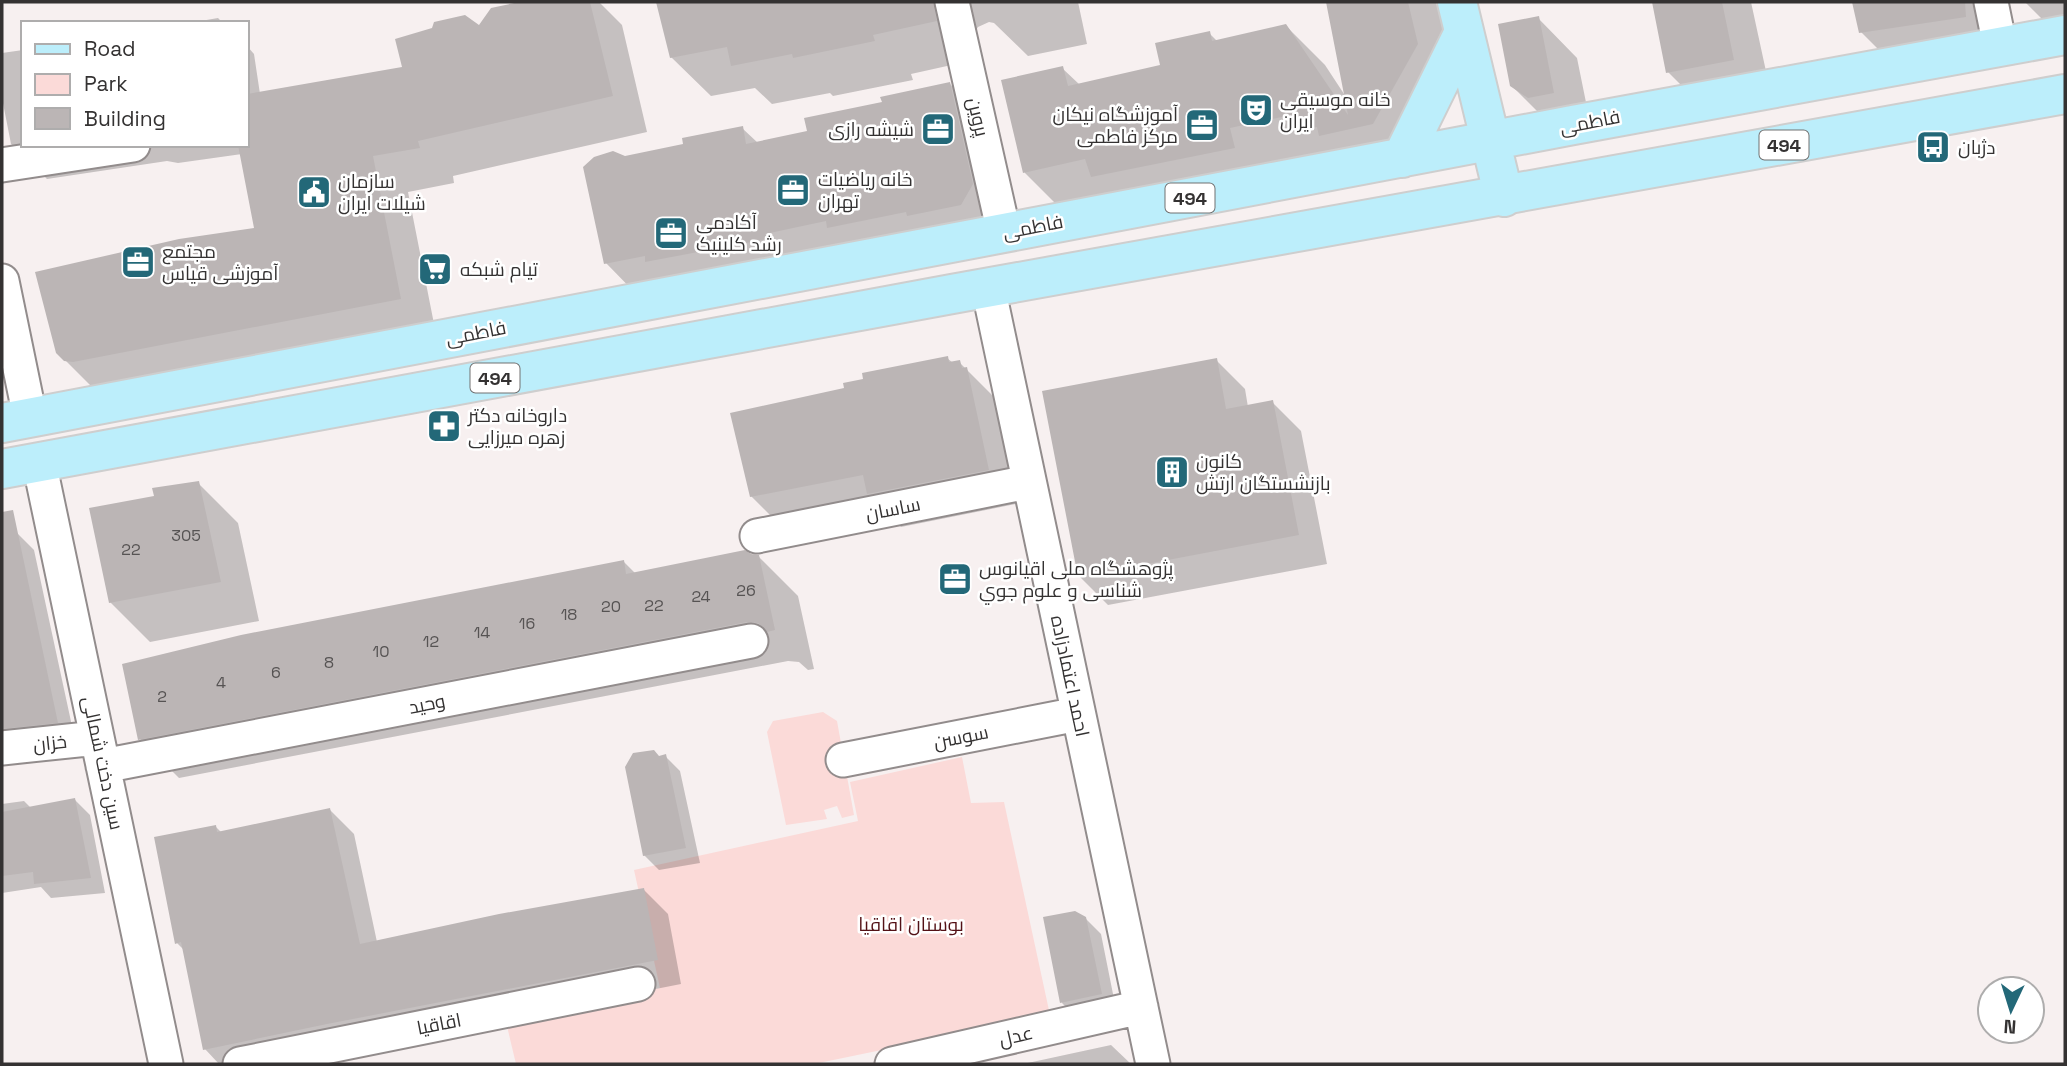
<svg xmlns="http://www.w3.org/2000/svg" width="2067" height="1066" font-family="'Space Grotesk',Cairo,sans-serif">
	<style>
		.green { fill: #fbdad8 }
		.shadow { fill: #0003 }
		.building { fill: #bbb5b5 }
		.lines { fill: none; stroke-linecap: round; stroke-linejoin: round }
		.minor-casing { stroke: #928c8c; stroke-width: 37 }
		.major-casing { stroke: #cecece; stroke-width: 42 }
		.minor { stroke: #fff; stroke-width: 33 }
		.major { stroke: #bceefb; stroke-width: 38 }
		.labels { text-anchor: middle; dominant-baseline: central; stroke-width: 5; stroke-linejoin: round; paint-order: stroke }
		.number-label { font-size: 16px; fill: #565353 }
		.shield { fill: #fff; stroke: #717070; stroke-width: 2 }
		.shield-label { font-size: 18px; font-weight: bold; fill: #343232 }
		.poi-label { font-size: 19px; fill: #343232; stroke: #fff; text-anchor: start }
		.street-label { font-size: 19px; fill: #343232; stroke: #fff }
		.park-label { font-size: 19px; fill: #531116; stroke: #fff }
	</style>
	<rect width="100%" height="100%" fill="#f7f0f0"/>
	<path class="green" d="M823 712 837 721 854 815 842 818 837 806 824 810 827 819 786 825 767 732 773 721Z
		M962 757 971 803 1004 802 1050 1015 814 1064H516L506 1022 660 988 634 870 858 821 850 782Z"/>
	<path class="shadow" d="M527 2H599L622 25 647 132 453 176 454 183 408 192 436 334 94 389 57 352 256 229 242 154 178 163 167 161 47 179 11 144 2 98V53L23 50V145H247V46L254 54 260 94 404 68 479 28 492 9Z
		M658 2H1078L1087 44 1028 56 994 23 989 22 978 27 972 37 974 60 911 74 913 80 833 96 830 93 772 104 755 88 711 96 671 57Z
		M1328 2H1436L1457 84 1412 163 1064 212 1025 173 1003 81 1062 68 1080 85 1162 67 1209 33 1217 41 1286 26 1325 65 1346 97Z
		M1654 2H1751L1772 99 1707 111 1668 72Z
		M1854 2H2008L2014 31 1900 71 1861 32Z
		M2025 2H2065V39L2063 40Z
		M218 18 223 23H189Z
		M1538 18 1577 58 1592 132 1551 125 1512 86Z
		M950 84 989 123 1012 224 645 303 606 263 625 157 686 145 742 128 758 143 809 133 884 103Z
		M947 358 953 363 959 362 999 402 1021 503 901 527 884 509 784 529 751 496 846 389Z
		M1216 360 1245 389 1248 407 1272 402 1301 431 1327 564 1108 605 1079 576Z
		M198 483 238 523 259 621 150 642 110 602 156 497Z
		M16 532 34 550 75 740 2 752V534Z
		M759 557 798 596 814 669 808 670 799 662 788 661 179 778 140 739 623 561 636 574Z
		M665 756 680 771 700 863 659 870 644 855 659 757Z
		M75 800 90 815 105 893 51 898 41 887 2 893V804L24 801 31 808Z
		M330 810 354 834 377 942 644 890 668 914 681 984 276 1064H219L205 1049 184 950 177 943 216 827 222 833Z
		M1085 918 1101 934 1116 1009 1077 1018 1062 1003Z
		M1111 1045 1131 1064H1023Z"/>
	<path class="building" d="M519 2H590L613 96 418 141 420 148 373 156 401 299 73 362 64 361 56 353 35 272 179 239 254 228 238 145H247V94L402 67 395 39 432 28 434 22 465 15 479 25 491 8Z
		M656 2H933L937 21 873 35 875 41 793 58 792 54 731 66 727 47 670 58Z
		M1326 2H1408L1418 44 1373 124 1319 136 1317 127 1295 132 1291 115 1230 128 1235 148 1091 177 1085 159 1023 173 1001 80 1063 66 1068 86 1160 65 1155 43 1210 31 1212 41 1286 24 1348 115Z
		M1652 2H1722L1734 60 1666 73Z
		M1852 2H1965L1966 17 1859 33Z
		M1539 16 1554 93 1528 98 1510 86 1498 24Z
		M950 82 973 184 961 205 907 216 906 212 827 228 826 221 765 234 767 239 645 262V256L604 264 583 167 594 157 613 151 625 156 683 144 682 138 743 126 746 144 807 131 804 118 882 102 880 97Z
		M948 356 949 362 960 360 962 368 967 367 989 470 867 494 863 475 750 497 730 413 844 388 843 383 863 379 862 373Z
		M1217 358 1226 409 1273 400 1299 535 1078 577 1042 391Z
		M199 481 221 582 109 603 89 508 154 496 152 488Z
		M13 510 58 723 2 729V512Z
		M745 550 751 554 759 555 775 630 767 632 758 623 747 622 138 740 122 664 241 635 624 560 626 574Z
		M654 750 659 756 666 754 686 848 643 856 625 767 633 753Z
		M75 798 91 878 34 884 33 872 2 876V812Z
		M330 808 360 944 499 914 644 888 658 960 327 1024 203 1050 181 942 175 944 154 837 216 825 217 832Z
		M1075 911 1086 917 1102 994 1060 1003 1043 917Z"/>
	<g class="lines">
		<g class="minor-casing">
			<path id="minor" d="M952 2 1004 233
				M1991 2 2000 46
				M2 165 133 145
				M2 281 30 417
				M988 287 1153 1064
				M39 462 166 1064
				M757 536 1028 482
				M2 748 97 738
				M843 760 1078 714
				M103 766 751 641
				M240 1064 638 984
				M892 1064 1141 1007"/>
		</g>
		<g class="major-casing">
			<path id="major" d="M1457 2 1504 197
				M1402 158 1464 32
				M2 423 1573 125 2065 35
				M2 469 952 294 2065 94"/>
		</g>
		<use href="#minor" class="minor"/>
		<use href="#major" class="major"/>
	</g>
	<defs>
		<g id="theatre-square" transform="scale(1.75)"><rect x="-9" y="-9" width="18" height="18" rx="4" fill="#236878" stroke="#fff"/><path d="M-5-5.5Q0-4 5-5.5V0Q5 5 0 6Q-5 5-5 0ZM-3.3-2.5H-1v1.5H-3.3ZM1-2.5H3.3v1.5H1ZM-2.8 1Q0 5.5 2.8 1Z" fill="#fff"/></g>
		<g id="office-square" transform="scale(1.75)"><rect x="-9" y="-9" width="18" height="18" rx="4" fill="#236878" stroke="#fff"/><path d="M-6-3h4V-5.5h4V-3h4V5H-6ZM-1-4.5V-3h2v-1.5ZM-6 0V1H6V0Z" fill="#fff"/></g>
		<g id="bus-square" transform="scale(1.75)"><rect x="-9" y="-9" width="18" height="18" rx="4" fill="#236878" stroke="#fff"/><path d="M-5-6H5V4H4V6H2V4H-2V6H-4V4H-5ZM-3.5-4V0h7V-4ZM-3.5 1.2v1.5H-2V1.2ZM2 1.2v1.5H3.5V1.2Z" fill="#fff"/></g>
		<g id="civic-square" transform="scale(1.75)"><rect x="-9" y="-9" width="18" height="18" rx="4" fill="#236878" stroke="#fff"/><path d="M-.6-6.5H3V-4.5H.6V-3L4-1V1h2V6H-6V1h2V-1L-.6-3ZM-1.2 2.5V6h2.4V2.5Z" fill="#fff"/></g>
		<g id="supermarket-square" transform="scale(1.75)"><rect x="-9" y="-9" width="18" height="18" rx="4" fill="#236878" stroke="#fff"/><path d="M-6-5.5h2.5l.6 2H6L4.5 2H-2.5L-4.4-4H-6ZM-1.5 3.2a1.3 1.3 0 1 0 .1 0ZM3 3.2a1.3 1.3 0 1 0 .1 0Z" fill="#fff"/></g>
		<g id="pharmacy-square" transform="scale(1.75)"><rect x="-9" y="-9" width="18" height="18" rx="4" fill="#236878" stroke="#fff"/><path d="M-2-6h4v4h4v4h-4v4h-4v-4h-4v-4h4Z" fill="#fff"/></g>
		<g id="building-square" transform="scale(1.75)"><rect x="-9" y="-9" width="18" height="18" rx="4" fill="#236878" stroke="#fff"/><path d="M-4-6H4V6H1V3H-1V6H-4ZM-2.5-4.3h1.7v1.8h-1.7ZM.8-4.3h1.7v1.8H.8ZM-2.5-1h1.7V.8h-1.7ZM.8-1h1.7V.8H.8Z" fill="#fff"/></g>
	</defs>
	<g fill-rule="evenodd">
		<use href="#theatre-square" x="1256" y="110"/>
		<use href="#office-square" x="1202" y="125"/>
		<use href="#office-square" x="938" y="129"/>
		<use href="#bus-square" x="1933" y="147"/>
		<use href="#office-square" x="793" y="190"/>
		<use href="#civic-square" x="314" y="192"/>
		<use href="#office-square" x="671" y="233"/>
		<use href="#office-square" x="138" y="262"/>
		<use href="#supermarket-square" x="435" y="269"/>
		<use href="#pharmacy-square" x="444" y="426"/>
		<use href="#building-square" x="1172" y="472"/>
		<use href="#office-square" x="955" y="579"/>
	</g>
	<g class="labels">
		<g class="number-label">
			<text x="186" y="535">305</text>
			<text x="131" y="549">22</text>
			<text x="746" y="590">26</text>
			<text x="701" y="596">24</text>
			<text x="654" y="605">22</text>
			<text x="611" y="606">20</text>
			<text x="569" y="614">18</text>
			<text x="527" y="623">16</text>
			<text x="482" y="632">14</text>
			<text x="431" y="641">12</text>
			<text x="381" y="651">10</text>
			<text x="329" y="662">8</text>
			<text x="276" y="672">6</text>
			<text x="221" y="682">4</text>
			<text x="162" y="696">2</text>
		</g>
		<g class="shield">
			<rect x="1759.5" y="130.5" width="49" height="29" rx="5"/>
			<rect x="1165.5" y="183.5" width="49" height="29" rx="5"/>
			<rect x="470.5" y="363.5" width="49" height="29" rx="5"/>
		</g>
		<g class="shield-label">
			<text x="1784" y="145">494</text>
			<text x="1190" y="198">494</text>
			<text x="495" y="378">494</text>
		</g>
		<g class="poi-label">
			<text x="1280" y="99">خانه موسیقی<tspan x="1280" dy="22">ایران</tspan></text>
			<text x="1178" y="114" text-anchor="end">آموزشگاه نیکان<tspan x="1178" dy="22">مرکز فاطمی</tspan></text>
			<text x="914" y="129" text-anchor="end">شیشه رازی</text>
			<text x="1958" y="147">دژبان</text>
			<text x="818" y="179">خانه ریاضیات<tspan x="818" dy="22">تهران</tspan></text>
			<text x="338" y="181">سازمان<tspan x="338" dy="22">شیلات ایران</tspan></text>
			<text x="696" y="222">آکادمی<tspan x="696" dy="22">رشد کلینیک</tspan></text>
			<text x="162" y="251">مجتمع<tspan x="162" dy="22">آموزشی قیاس</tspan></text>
			<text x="460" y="269">تیام شبکه</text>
			<text x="468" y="415">داروخانه دکتر<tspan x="468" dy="22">زهره میرزایی</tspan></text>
			<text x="1196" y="461">کانون<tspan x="1196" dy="22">بازنشستگان ارتش</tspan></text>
			<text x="979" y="568">پژوهشگاه ملی اقیانوس<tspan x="979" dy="22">شناسی و علوم جوي</tspan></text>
		</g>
		<g class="street-label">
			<text transform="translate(978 117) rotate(77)">پروین</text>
			<text transform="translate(1590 122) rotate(-11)">فاطمی</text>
			<text transform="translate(1033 227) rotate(-11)">فاطمی</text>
			<text transform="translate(476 333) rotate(-11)">فاطمی</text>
			<text transform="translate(893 509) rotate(-11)">ساسان</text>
			<text transform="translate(1070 676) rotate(78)">احمد اعتمادزاده</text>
			<text transform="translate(427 704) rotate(-11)">وحید</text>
			<text transform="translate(961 737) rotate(-11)">سوسن</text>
			<text transform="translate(50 743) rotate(-6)">خزان</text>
			<text transform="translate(103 763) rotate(78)">سین دخت شمالی</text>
			<text transform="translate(439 1024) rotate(-11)">اقاقیا</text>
			<text transform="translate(1016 1036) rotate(-13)">عدل</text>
		</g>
		<g class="park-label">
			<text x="911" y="924">بوستان اقاقیا</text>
		</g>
	</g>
	<rect width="2067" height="1066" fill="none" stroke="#343232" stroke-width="7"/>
	<rect x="21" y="21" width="228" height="126" fill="#ffffff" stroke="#aeadad" stroke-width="2"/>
	<rect x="35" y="44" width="35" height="10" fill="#bceefb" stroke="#aeadad" stroke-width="2"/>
	<text x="84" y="56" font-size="21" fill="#343232">Road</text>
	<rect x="35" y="74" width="35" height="21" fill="#fbdad8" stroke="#aeadad" stroke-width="2"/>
	<text x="84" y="91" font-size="21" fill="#343232">Park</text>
	<rect x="35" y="108" width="35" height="21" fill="#bbb5b5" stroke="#aeadad" stroke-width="2"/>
	<text x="84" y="126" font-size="21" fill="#343232">Building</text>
	<g transform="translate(2011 1010) rotate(184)"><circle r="33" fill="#ffffff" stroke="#aeadad" stroke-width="2"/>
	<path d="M0-5L12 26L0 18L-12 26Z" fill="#236878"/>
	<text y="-10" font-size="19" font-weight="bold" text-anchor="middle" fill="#343232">N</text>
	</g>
</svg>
